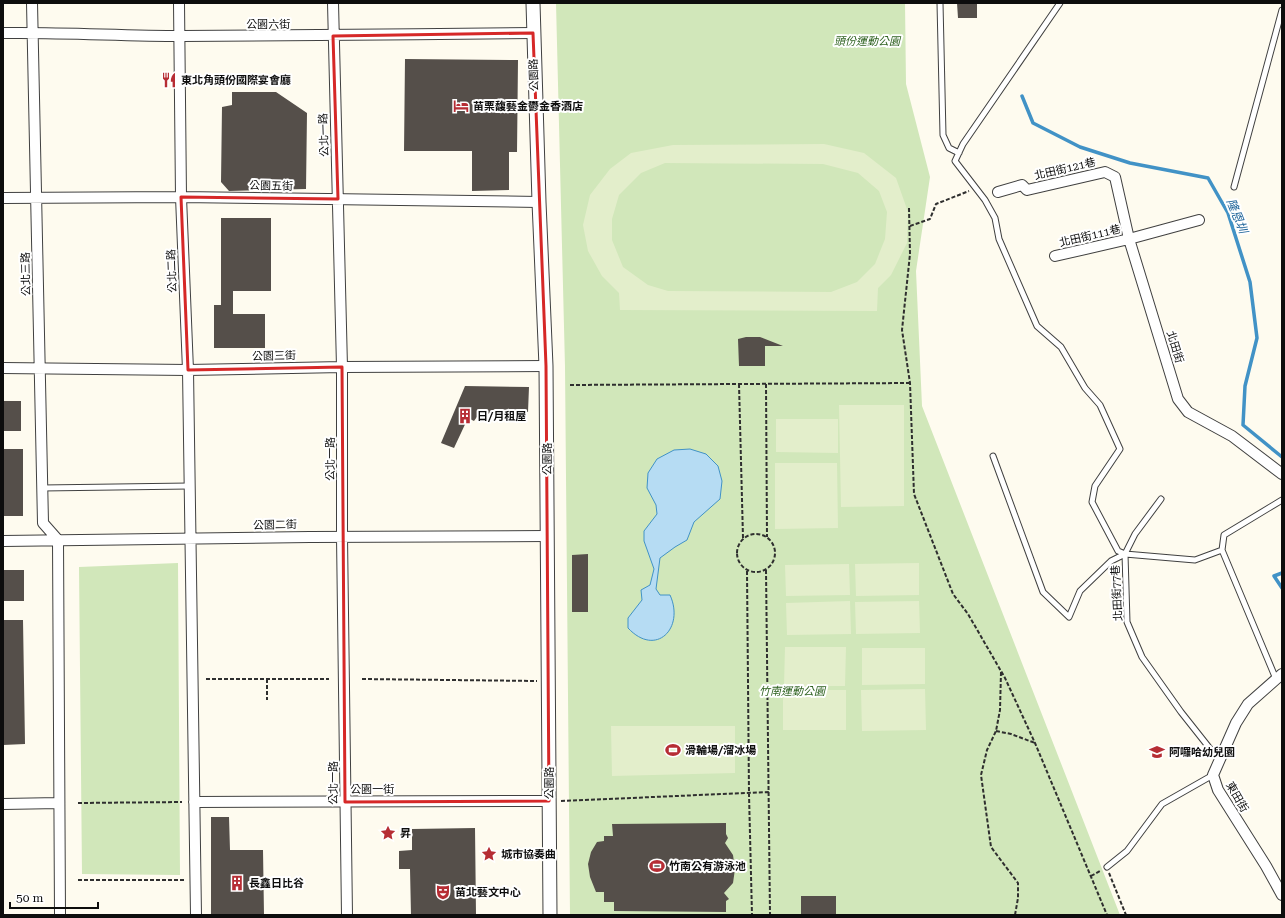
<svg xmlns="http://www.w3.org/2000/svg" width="1285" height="918" font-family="'Roboto Serif','Noto Sans TC',serif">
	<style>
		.green { fill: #d1e7ba }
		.pitch { fill: #e3eecb; fill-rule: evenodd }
		.water { fill: #b6dcf3; stroke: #4192c6 }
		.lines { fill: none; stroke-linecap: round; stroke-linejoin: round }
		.stream { stroke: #4192c6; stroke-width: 3.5 }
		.building { fill: #554f4a }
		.service-casing { stroke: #404040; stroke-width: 7 }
		.minor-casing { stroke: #404040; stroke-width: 12 }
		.tertiary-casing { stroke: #404040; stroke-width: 15 }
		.path { stroke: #2f2f2f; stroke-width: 2; stroke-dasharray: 4 2; stroke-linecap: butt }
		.service { stroke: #fff; stroke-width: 5 }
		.minor { stroke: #fff; stroke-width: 10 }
		.tertiary { stroke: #fff; stroke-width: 13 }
		.marked { fill: none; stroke: #d62828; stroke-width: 3; stroke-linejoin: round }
		.labels { text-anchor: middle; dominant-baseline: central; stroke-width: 4; stroke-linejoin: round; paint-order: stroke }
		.street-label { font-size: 11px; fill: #0d0d0d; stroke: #fff }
		.park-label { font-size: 11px; font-style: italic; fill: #2f6221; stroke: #fff }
		.poi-label { font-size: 11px; font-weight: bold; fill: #0d0d0d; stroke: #fff; text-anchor: start }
		.water-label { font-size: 12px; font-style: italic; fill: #1d6399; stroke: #fff }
	</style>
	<rect width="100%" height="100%" fill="#fefbef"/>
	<path class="green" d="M556 3H905L906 84 930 177 916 271 922 406 1120 915H570L565 367Z
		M178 563 180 875 82 874 79 567Z"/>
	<path class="pitch" d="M824 144 864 153 896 178 908 212 907 243 891 275 878 288 877 311 620 310 619 293 602 276 588 251 583 225 590 195 610 169 631 153 673 145ZM665 163 823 164 858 173 879 191 887 212 885 239 875 264 857 282 831 292 668 291 648 285 623 267 612 240V219L619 195 641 173Z
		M839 405H904V506L841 507Z
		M776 419H838V453L776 452Z
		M775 463H837L838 528 775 529Z
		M919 563V595L856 596 855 564Z
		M849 564 850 595 786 596 785 565Z
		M850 601 851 634 787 635 786 603Z
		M919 601 920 633 856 634 855 602Z
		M785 647H846L845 686H784Z
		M862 648H925V684L862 685Z
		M925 689 926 730 862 731 861 690Z
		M783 690H846V730H783Z
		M611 726H735V773L612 776Z"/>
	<path class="water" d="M690 449 706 454 718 466 722 481 720 499 694 522 687 540 675 547 660 558 656 589 660 595H670C685 628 656 658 628 628V618L642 600 641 590 650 585 654 569 644 541V531L657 514 656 505 647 488 648 473 657 459 674 450Z"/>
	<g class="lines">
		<path class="stream" d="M1022 96 1033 123 1080 147 1130 163 1208 178 1228 213 1250 282 1257 338 1245 386 1243 425 1282 457
			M1282 573 1274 576 1282 588"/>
	</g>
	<path class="building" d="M957 3H977V18H958Z
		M405 59 518 60 517 152H509V190L472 191V151H404Z
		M232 92H276L307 113 306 189 229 191 221 182 222 107 232 105Z
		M221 218H271V291H233V314H265V348H214V305H221Z
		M746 337H760L783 346H765V366H739L738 339Z
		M465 386 529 387 528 412 479 414 474 421 468 418 454 448 441 443Z
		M3 401H21V431H3Z
		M3 449H23V516H3Z
		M588 554V612H572V555Z
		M3 570H24V601H3Z
		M3 620H23L25 744 3 745Z
		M211 817H229L230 850H263L264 915H211Z
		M726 823V834L728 838 725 843 733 855 735 869 733 883 724 893 729 899 726 901V912L614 911V902H604V892H596L590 877 588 864 591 852 597 842 604 841V836H613L612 824Z
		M475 828 476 915H411L410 869H399V851L412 850V829Z
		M801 896H836V915H801Z"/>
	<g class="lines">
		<g class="service-casing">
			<path id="service" d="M940 3 943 135 949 148 959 153
				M1060 3 963 144 955 161 985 200 995 218 999 239 1037 326 1061 347 1085 388 1100 405 1120 449 1095 486 1092 502 1118 551 1125 554
				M1234 187 1282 10
				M993 456 1043 592 1069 617 1080 591 1111 561 1125 554 1135 534 1161 499
				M42 488 189 486
				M1222 550 1276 679
				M1219 760 1181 712 1142 657 1127 622 1125 554 1195 560 1222 550 1224 535 1282 500
				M1107 867 1127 851 1162 804 1213 775"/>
		</g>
		<g class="minor-casing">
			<path id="minor" d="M32 3 43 523 58 540 60 915
				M179 3 181 197 188 370 196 915
				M333 3 342 367V537L347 915
				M3 33C63 32 122 36 182 36 299 36 416 34 533 33
				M998 192 1022 185 1027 190 1105 172 1115 177 1129 239 1178 399 1188 412 1232 436 1282 474
				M3 198 181 197 539 202
				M1055 256 1129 239 1199 220
				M3 368 188 370 342 367 546 366
				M3 541 310 537 547 536
				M1282 674 1248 704 1236 723 1213 775 1218 790 1266 866 1282 895
				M194 802 549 801
				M3 804 59 803"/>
		</g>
		<g class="tertiary-casing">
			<path id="tertiary" d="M533 3 539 202 546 366 550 915"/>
		</g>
		<path class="path" d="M909 208 910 254 902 330 910 383 914 494 953 594 968 614 1005 678 1035 743 1107 915
			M910 226 930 219 936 204 969 191
			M739 384 743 538
			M766 384 767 537
			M570 385 910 383
			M737 553a19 19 0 1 1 38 0a19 19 0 1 1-38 0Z
			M766 570 770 915
			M747 571 749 794 752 915
			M1001 672 1000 710 996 731 987 750 981 775 991 847 1018 883V898L1015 915
			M206 679H329
			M267 679V700
			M362 679 537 681
			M996 731 1011 734 1035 743
			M561 801 769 792
			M78 803 182 802
			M1109 873 1126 915
			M1091 876 1100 871
			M78 880H184"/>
		<use href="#service" class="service"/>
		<use href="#minor" class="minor"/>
		<use href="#tertiary" class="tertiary"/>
	</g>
	<path class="marked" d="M533 33 546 366 549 801 345 802 342 367 188 370 181 197 338 199 333 36Z"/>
	<defs>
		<g id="restaurant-bare" transform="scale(1.2)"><path d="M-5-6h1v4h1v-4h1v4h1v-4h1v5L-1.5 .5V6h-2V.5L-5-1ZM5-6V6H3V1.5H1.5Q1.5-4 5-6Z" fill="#b62d34" stroke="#fff" stroke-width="2.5" paint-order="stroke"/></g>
		<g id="hotel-bare" transform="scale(1.2)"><path d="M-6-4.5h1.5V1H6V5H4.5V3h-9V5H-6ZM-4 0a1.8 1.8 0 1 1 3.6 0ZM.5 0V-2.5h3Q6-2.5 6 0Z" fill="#b62d34" stroke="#fff" stroke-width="2.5" paint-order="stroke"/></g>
		<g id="building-bare" transform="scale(1.2)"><path d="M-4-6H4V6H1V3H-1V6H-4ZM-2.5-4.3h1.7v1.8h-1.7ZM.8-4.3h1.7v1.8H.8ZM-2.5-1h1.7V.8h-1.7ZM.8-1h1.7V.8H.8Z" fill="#b62d34" stroke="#fff" stroke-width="2.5" paint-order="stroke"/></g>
		<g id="stadium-bare" transform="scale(1.2)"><path d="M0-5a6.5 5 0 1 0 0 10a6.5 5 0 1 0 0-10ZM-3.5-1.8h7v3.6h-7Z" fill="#b62d34" stroke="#fff" stroke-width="2.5" paint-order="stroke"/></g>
		<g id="school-bare" transform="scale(1.2)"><path d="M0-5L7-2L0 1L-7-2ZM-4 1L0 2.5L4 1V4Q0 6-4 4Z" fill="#b62d34" stroke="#fff" stroke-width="2.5" paint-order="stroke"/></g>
		<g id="sight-bare" transform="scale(1.2)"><path d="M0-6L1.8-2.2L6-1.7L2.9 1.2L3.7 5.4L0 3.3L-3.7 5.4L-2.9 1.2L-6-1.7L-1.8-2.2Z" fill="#b62d34" stroke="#fff" stroke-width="2.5" paint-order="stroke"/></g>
		<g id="theatre-bare" transform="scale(1.2)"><path d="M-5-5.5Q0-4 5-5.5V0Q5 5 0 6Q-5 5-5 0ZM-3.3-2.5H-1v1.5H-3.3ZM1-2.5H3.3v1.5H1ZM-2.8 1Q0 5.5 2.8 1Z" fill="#b62d34" stroke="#fff" stroke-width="2.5" paint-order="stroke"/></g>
	</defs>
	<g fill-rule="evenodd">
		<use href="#restaurant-bare" x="169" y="80"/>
		<use href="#hotel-bare" x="461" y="106"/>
		<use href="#building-bare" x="465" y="416"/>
		<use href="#stadium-bare" x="673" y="750"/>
		<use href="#school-bare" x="1157" y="752"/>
		<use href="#sight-bare" x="388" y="833"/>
		<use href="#sight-bare" x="489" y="854"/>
		<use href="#stadium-bare" x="657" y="866"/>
		<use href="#building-bare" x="237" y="883"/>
		<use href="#theatre-bare" x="443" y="892"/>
	</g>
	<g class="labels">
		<g class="street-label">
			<text x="268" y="24">公園六街</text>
			<text transform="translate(534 75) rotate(-92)">公園路</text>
			<text transform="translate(324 135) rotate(-92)">公北一路</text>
			<text transform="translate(1065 169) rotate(-13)">北田街121巷</text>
			<text transform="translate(271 186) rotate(1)">公園五街</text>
			<text transform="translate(1090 236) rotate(-13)">北田街111巷</text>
			<text transform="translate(172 271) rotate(-92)">公北二路</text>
			<text transform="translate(26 274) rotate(-91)">公北三路</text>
			<text transform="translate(1175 347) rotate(73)">北田街</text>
			<text transform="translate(274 356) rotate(-1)">公園三街</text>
			<text transform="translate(330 459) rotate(-90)">公北一路</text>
			<text transform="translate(547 459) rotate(-90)">公園路</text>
			<text transform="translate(275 525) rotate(-1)">公園二街</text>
			<text transform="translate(1117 593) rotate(-93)">北田街77巷</text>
			<text transform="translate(333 783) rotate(-90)">公北一路</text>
			<text transform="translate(549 783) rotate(-90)">公園路</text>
			<text x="372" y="789">公園一街</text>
			<text transform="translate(1237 797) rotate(60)">東田街</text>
		</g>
		<g class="park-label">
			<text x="867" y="41">頭份運動公園</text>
			<text x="792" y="691">竹南運動公園</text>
		</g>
		<g class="poi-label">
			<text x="181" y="80">東北角頭份國際宴會廳</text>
			<text x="473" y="106">苗栗馥藝金鬱金香酒店</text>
			<text x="477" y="416">日/月租屋</text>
			<text x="685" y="750">滑輪場/溜冰場</text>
			<text x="1169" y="752">阿囉哈幼兒園</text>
			<text x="400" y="833">昇</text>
			<text x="501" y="854">城市協奏曲</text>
			<text x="669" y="866">竹南公有游泳池</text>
			<text x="249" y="883">長鑫日比谷</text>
			<text x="455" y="892">苗北藝文中心</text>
		</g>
		<g class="water-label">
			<text transform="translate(1237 216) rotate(68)">隆恩圳</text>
		</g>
	</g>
	<rect width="1285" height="918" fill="none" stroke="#0d0d0d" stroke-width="8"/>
	<path d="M10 902v6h88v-6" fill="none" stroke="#0d0d0d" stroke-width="2"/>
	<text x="16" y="902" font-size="12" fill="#0d0d0d" stroke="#ffffff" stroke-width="3" paint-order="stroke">50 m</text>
</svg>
